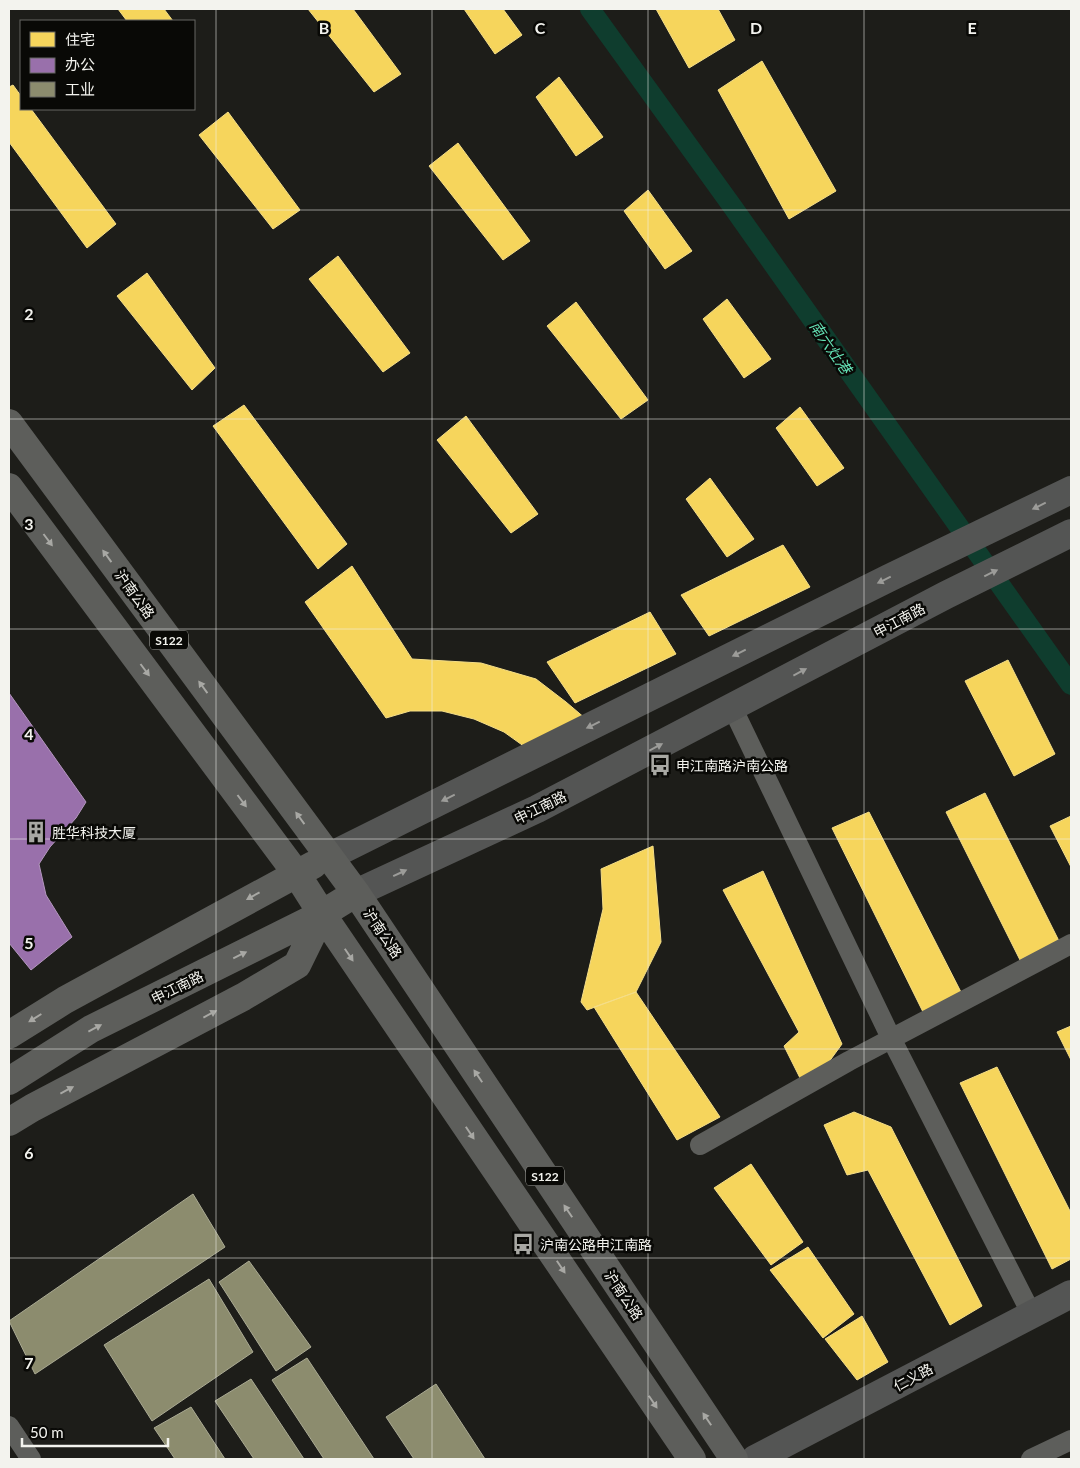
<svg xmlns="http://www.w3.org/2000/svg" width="1080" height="1468" font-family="Lato,'Noto Sans SC',sans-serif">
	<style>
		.homes { fill: #f6d55c; stroke: #f5de88 }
		.offices { fill: #9970ab; stroke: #b497bf }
		.industry { fill: #8c8c6e; stroke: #abab94 }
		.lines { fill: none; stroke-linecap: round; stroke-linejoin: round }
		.canal { stroke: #0f3d2e; stroke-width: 20 }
		.street { stroke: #5d5e5b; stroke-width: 20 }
		.secondary { stroke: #545554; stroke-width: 28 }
		.primary { stroke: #5d5e5b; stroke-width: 28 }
		.oneway { fill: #9c9c99 }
		.oneway2 { fill: #a8a8a4 }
		.grid { fill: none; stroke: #f3f3ee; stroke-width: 1; stroke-opacity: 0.55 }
		.labels { text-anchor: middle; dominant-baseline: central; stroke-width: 5; stroke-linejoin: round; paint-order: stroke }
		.shield { fill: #090906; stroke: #adada8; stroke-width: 1 }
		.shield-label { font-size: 12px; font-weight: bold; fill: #f3f3ee }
		.street-label { font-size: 14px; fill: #f3f3ee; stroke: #090906 }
		.poi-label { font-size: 14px; fill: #f3f3ee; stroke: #090906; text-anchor: start }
		.water-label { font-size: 15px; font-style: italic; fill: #64e1b5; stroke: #090906 }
		.grid-label { font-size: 16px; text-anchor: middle; font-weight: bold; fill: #f3f3ee; stroke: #090906; stroke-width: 5; stroke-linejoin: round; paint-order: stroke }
	</style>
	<rect width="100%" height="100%" fill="#1d1d19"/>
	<path class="homes" d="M118 9H164L173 21H127Z
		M308 9H353L401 74 374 92Z
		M464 9H503L522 35 495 54Z
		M656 9H718L735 40 689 68Z
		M762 61 836 191 789 219 718 90Z
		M559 77 603 137 576 156 536 97Z
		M13 85 21 96V109H31L116 224 87 248 9 142V87Z
		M228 112 300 210 273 229 199 135Z
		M458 143 530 241 503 260 429 166Z
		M648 190 692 251 665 269 624 211Z
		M338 256 410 353 383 372 309 279Z
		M147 273 215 368 192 390 117 296Z
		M727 299 771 359 744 378 703 319Z
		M576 302 648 400 621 419 547 326Z
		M244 405 347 544 318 569 213 426Z
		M800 407 844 468 817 486 776 428Z
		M466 416 538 514 511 533 437 440Z
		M710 478 754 539 727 557 686 499Z
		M783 545 810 587 709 636 681 595Z
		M352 566 412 659 481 663 536 679 566 702 586 719 525 747 504 732 474 719 442 711H410L386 718 305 602Z
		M650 612 676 654 575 703 547 662Z
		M1008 660 1055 754 1014 776 965 681Z
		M985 793 1059 941 1020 960 946 812Z
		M869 812 963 996 924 1014 832 828Z
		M1071 816V867L1050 826Z
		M653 846 661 942 636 992 587 1010 581 1002 603 909 601 869Z
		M763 871 842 1044 823 1070 804 1086 784 1046 799 1032 723 890Z
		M636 992 720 1117 677 1140 594 1007Z
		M1071 1026V1060L1057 1032Z
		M997 1067 1071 1213V1259L1052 1269 960 1083Z
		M854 1112 891 1127 982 1306 950 1325 868 1170 847 1175 824 1125Z
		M751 1164 803 1242 771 1265 714 1188Z
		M808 1247 854 1314 823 1338 770 1270Z
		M862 1316 888 1362 857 1380 825 1339Z"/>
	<path class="offices" d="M9 693 86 802 76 818 50 847 39 864 46 895 72 937 31 970 9 943Z"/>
	<path class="industry" d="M193 1194 225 1247 35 1374 9 1321Z
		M249 1261 311 1347 276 1371 219 1282Z
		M209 1279 253 1352 152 1421 104 1345Z
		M307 1358 374 1459H324L272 1380Z
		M251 1379 304 1459H254L215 1401Z
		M436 1384 485 1459H414L386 1417Z
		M191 1407 225 1459H175L154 1428Z"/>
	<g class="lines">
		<path class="canal" d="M590 9 732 206 1071 685"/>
		<path class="street" d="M732 707 891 1038 1032 1315
			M700 1145 849 1061 1071 944
			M9 1426 31 1459
			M1031 1459 1071 1440"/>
		<path class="secondary" d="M328 857 889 578 1071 490
			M356 893 537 809 946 595 1071 533
			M755 1459 1071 1294"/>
		<path class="primary" d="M9 423 356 893 734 1459
			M9 487 296 873 322 914 692 1459
			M9 1035 65 1000 313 865
			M9 1081 91 1029 322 914 356 893
			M9 1122 32 1108 243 997 297 965 322 914"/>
	</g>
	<defs><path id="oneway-solid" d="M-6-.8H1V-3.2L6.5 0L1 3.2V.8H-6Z" transform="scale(1.25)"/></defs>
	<g class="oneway">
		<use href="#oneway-solid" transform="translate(1039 506) rotate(154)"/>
		<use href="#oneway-solid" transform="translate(991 573) rotate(-26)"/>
		<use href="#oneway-solid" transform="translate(884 580) rotate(154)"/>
		<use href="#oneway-solid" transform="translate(739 653) rotate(154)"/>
		<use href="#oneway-solid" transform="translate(800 672) rotate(-28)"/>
		<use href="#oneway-solid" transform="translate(593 725) rotate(154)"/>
		<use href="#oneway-solid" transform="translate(656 747) rotate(-28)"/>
		<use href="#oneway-solid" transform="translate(448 798) rotate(154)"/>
		<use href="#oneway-solid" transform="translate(400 873) rotate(-25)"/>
	</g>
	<g class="oneway2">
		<use href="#oneway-solid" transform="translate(48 540) rotate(53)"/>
		<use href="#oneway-solid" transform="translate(107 556) rotate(-126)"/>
		<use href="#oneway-solid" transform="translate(145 670) rotate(53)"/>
		<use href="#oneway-solid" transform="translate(203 687) rotate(-126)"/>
		<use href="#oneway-solid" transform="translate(242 801) rotate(53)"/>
		<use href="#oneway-solid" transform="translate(300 818) rotate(-126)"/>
		<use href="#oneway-solid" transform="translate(253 896) rotate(151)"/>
		<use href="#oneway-solid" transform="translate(240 955) rotate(-26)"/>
		<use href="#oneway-solid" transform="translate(349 955) rotate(56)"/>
		<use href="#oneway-solid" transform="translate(210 1014) rotate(-28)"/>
		<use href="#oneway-solid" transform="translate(35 1018) rotate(148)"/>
		<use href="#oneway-solid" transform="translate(95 1028) rotate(-28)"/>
		<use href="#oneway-solid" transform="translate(478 1076) rotate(-124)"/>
		<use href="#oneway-solid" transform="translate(67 1090) rotate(-28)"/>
		<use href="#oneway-solid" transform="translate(470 1133) rotate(56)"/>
		<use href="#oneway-solid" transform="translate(568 1211) rotate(-124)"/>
		<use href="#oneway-solid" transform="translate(561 1267) rotate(56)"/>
		<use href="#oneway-solid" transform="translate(653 1402) rotate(56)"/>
		<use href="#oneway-solid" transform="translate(707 1419) rotate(-124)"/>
	</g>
	<path class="grid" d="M216 9V1459M432 9V1459M648 9V1459M864 9V1459M9 210H1071M9 419H1071M9 629H1071M9 839H1071M9 1049H1071M9 1258H1071"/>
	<defs>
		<g id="bus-bare" transform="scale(1.725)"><path d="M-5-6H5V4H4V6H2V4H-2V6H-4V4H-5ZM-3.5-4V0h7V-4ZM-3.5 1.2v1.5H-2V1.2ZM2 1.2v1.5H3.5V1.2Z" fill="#a8a8a3" stroke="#090906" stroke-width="2.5" paint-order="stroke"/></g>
		<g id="building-bare" transform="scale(1.725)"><path d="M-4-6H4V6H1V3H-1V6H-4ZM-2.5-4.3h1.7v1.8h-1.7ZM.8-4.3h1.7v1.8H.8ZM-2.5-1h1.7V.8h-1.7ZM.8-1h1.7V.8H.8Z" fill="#a8a8a3" stroke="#090906" stroke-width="2.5" paint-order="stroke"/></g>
	</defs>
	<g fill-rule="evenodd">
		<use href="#bus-bare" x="660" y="765"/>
		<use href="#building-bare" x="36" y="832"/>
		<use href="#bus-bare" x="523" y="1244"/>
	</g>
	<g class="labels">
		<g class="shield">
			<rect x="150" y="630.5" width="38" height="19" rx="4"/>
			<rect x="526" y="1166.5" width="38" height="19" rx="4"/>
		</g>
		<g class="shield-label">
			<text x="169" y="640">S122</text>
			<text x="545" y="1176">S122</text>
		</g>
		<g class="street-label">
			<text transform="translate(135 594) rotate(54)">沪南公路</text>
			<text transform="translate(899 620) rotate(-28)">申江南路</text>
			<text transform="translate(540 807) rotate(-26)">申江南路</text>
			<text transform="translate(383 933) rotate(56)">沪南公路</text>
			<text transform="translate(177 987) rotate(-26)">申江南路</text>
			<text transform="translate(624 1295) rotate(56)">沪南公路</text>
			<text transform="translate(913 1377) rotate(-28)">仁义路</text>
		</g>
		<g class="poi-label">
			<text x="676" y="765">申江南路沪南公路</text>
			<text x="52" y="832">胜华科技大厦</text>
			<text x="540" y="1244">沪南公路申江南路</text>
		</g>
		<g class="water-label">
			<text transform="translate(831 347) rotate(55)">南六灶港</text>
		</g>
	</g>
	<g class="grid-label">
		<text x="324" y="34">B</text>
		<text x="540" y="34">C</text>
		<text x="756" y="34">D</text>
		<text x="972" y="34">E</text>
		<text x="29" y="320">2</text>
		<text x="29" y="530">3</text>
		<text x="29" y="740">4</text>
		<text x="29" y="949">5</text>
		<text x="29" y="1159">6</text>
		<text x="29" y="1369">7</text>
	</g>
	<rect width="1080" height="1468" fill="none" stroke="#f3f3ee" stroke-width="20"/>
	<rect x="20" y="20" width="175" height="90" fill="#090906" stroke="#676763"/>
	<rect x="30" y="32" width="25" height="15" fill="#f6d55c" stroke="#676763"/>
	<text x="65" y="45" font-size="15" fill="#f3f3ee">住宅</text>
	<rect x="30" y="58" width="25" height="15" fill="#9970ab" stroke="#676763"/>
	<text x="65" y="70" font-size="15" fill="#f3f3ee">办公</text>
	<rect x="30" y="82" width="25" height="15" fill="#8c8c6e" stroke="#676763"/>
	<text x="65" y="95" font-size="15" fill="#f3f3ee">工业</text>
	<path d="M22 1438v8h146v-8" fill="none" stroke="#f3f3ee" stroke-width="2.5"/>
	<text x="30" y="1438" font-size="15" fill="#f3f3ee" stroke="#090906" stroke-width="4" paint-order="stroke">50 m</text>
</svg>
